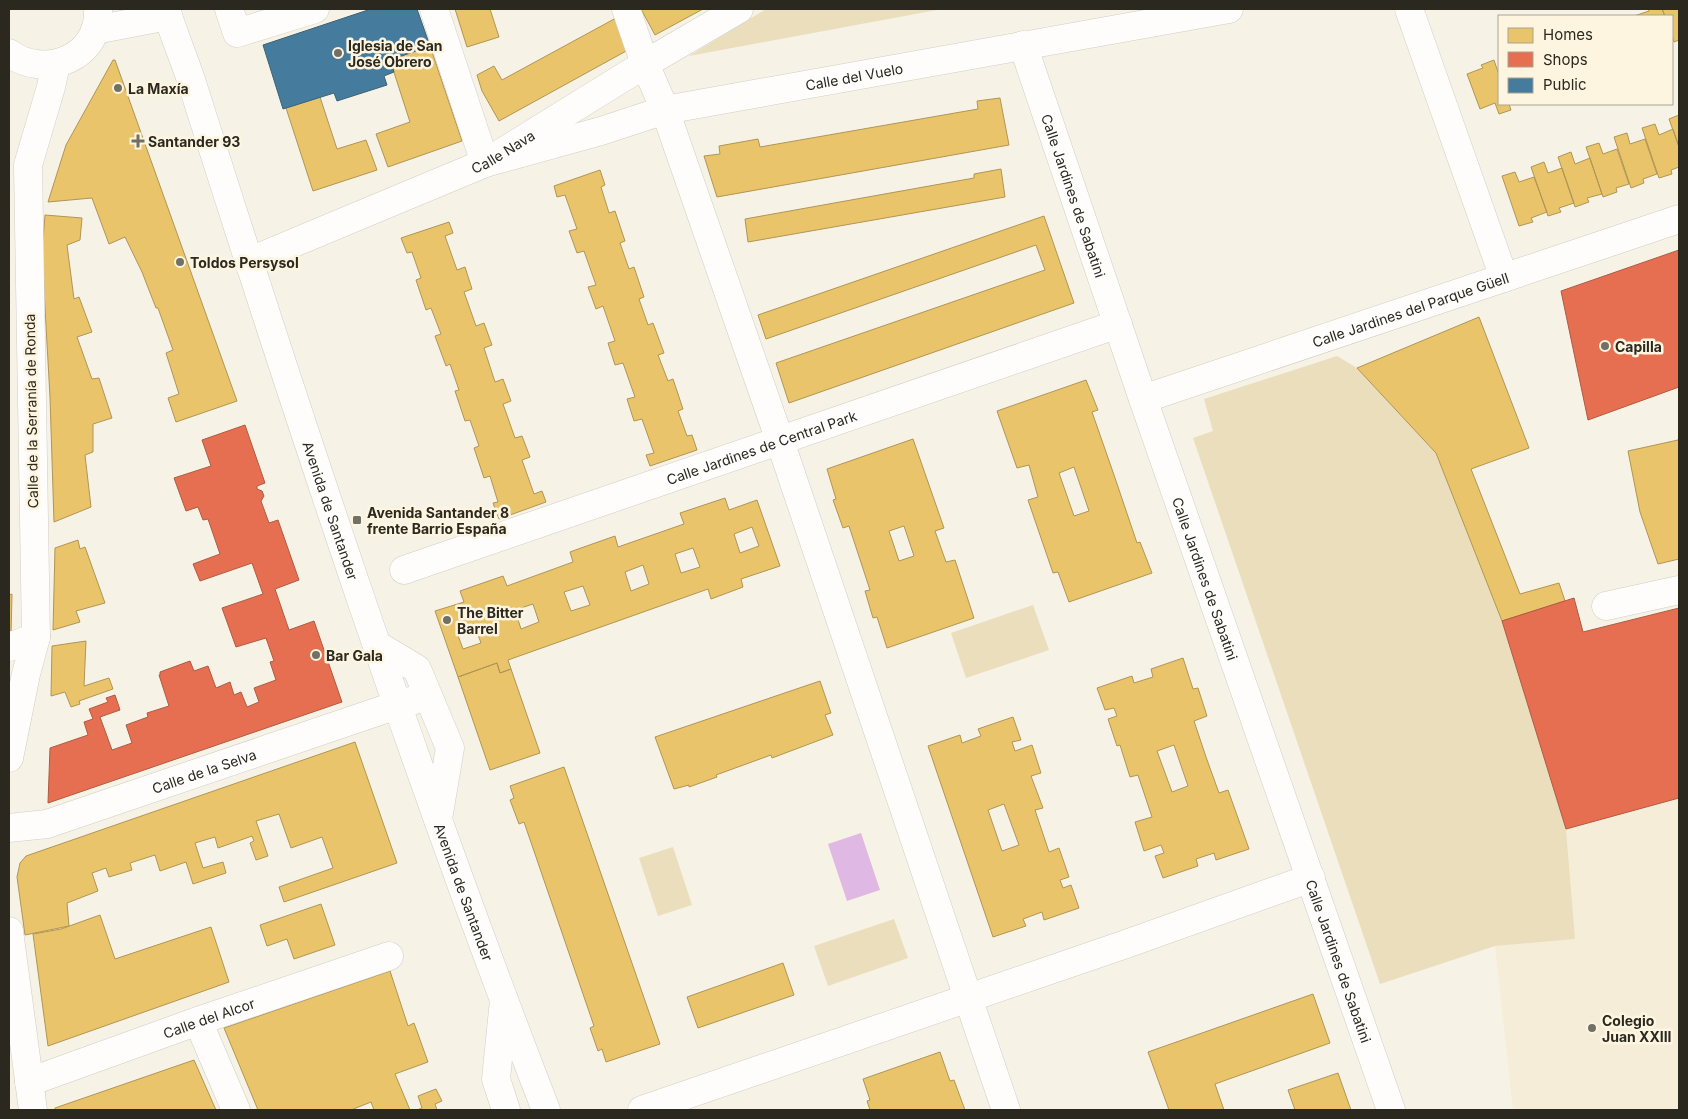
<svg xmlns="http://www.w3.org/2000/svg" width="1688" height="1119" font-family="Inter,sans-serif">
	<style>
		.built { fill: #f5edd8 }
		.green { fill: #eadebd }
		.water { fill: #dfb9e3 }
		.homes { fill: #e9c46a; stroke: #b09554; fill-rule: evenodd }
		.shops { fill: #e76f51; stroke: #af5a42 }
		.public { fill: #457b9d; stroke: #3d6278 }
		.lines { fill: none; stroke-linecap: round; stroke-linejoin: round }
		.minor-casing { stroke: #d1cdc4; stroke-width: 29 }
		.major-casing { stroke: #d1cdc4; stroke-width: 29 }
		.minor { stroke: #fefdfb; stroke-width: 28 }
		.major { stroke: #fefdfb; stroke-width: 28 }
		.poi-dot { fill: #726f65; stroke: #fdf5df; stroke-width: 2 }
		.labels { text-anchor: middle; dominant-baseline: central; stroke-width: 5; stroke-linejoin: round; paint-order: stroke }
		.poi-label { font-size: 14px; font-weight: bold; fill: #2b2820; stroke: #fdf5df; text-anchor: start }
		.street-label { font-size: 14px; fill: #2b2820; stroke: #fdf5df }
	</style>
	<rect width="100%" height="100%" fill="#f6f2e6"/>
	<path class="built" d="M1679 798V1110H1513L1495 946 1575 939 1566 829Z"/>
	<path class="green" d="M766 9H942L689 56Z
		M1337 356 1357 368 1436 453 1502 621 1566 829 1575 939 1495 946 1380 984 1193 438 1213 431 1204 399Z
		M1033 605 1049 650 966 678 951 633Z
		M673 847 692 905 658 916 639 858Z
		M894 919 908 958 828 986 814 946Z"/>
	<path class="water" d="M861 833 880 890 847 901 828 844Z"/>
	<path class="homes" d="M455 9H490L499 37 467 47Z
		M641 9H703L655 35Z
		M1648 9H1662L1665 16H1634L1649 11Z
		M1662 9H1679V40L1674 42 1672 35V16H1665Z
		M616 18 628 50 499 121 482 91 477 75 494 66 502 80Z
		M430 46 462 141 388 167 376 134 410 122 390 60Z
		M113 60H115L237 401 176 422 168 398 179 394 166 353 173 350 158 308H156L142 272 125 237 109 244 92 198 48 202 66 145Z
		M1494 60 1499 75V104H1509L1511 110 1499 114 1495 103 1480 109 1467 74 1483 68 1481 65Z
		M320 97 337 149 366 140 377 170 313 191 286 108Z
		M1000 98 1009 145 717 197 704 156 720 154 719 146 758 139 760 147 978 109 977 101Z
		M1679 115V147L1669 119Z
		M1655 124 1659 135 1673 129 1679 147V167L1671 170 1672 174 1659 178 1642 128Z
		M1627 133 1630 144 1645 139 1657 174 1643 179 1644 183 1631 188 1614 137Z
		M1599 143 1603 154 1617 149 1629 184 1616 188 1617 192 1603 197 1586 147Z
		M1571 152 1575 164 1590 158 1602 194 1587 198 1589 202 1575 207 1558 157Z
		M1544 162 1548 173 1562 168 1574 203 1559 208 1561 212 1548 216 1531 167Z
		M1001 169 1005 197 748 242 745 219 974 178V174Z
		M600 170 605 185 601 187 609 213 615 211 625 241 620 243 629 269 634 267 644 297 639 299 648 325 653 323 664 353 658 355 668 381 673 379 683 409 678 411 687 436 692 435 697 450 650 466 646 455 654 453 642 419 634 421 627 399 635 397 623 363 615 365 608 343 615 341 603 306 596 309 588 287 596 285 584 251 577 253 569 231 577 229 565 195 557 197 554 186Z
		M1515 172 1519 182 1534 177 1547 212 1531 218 1533 222 1519 226 1502 176Z
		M45 215 82 218 80 240 67 245 74 299 79 297 92 332 77 337 92 379 99 378 112 418 93 424V452L85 455 91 507 54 522 50 397 42 254Z
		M1044 216 1074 303 789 403 776 363 1045 270 1036 245 766 339 758 315Z
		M449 222 453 233 445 236 457 270 465 267 472 289 464 292 476 326 484 323 492 345 484 348 495 382 503 379 511 401 503 404 515 438 522 436 530 457 522 460 534 494 542 491 546 502 499 519 493 503 498 502 490 476 484 478 474 448 479 446 470 420 465 421 455 391 459 390 450 364 446 366 435 336 441 334 431 308 426 310 416 280 421 278 412 252 407 253 401 238Z
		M1479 317 1529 448 1471 469 1520 594 1559 583 1565 601 1502 621 1436 453 1357 368Z
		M1086 380 1098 410 1092 412 1114 475 1137 543 1140 542 1152 573 1069 602 1058 572 1053 573 1028 500 1038 497 1029 465 1017 468 997 411ZM1074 467 1089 511 1074 516 1059 473Z
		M1679 438V559L1658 564 1640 512 1628 451 1678 440Z
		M913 439 944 528 935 531 946 562 955 560 974 618 887 648 877 617 873 618 865 591 870 590 849 526 843 528 833 500 836 499 827 469ZM904 526 914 556 899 561 889 531Z
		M725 498 729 510 757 500 780 566 741 579 743 587 711 599 708 589 508 660 511 669 500 673 497 663 458 677 435 611 464 602 460 591 503 576 507 586 573 562 570 552 581 548 615 536 618 547 684 524 680 513ZM752 527 759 546 740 553 734 534ZM693 548 700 567 681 573 675 554ZM643 565 649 584 631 591 625 572ZM583 586 590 605 571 611 564 592ZM533 604 539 622 521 629 515 610ZM474 624 481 643 463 649 456 630Z
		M78 540 80 549 85 547 105 603 76 611 80 622 53 630 55 548Z
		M12 594 11 635 9 636V595Z
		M86 641 84 686 109 678 113 689 79 701 80 704 71 707 65 692 51 696 52 646Z
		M1183 658 1193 689 1198 688 1207 716 1194 721 1206 757 1219 793 1228 790 1249 849 1216 860 1214 853 1196 859 1198 866 1163 878 1155 856 1164 853 1161 845 1144 851 1135 822 1152 817 1138 775 1130 777 1120 745 1117 746 1108 719 1117 716 1114 708 1105 710 1097 688 1132 676 1134 683 1153 677 1151 669ZM1174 745 1188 786 1172 792 1157 751Z
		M497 663 500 673 511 669 540 753 490 770 458 677Z
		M820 681 831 713 825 715 833 735 772 758 771 755 716 775 717 777 689 787V785L674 789 655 737Z
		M1013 717 1021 740 1012 742 1015 751 1032 745 1041 773 1031 776 1043 808 1035 810 1049 852 1059 848 1069 877 1060 880 1063 888 1071 885 1079 908 1044 920 1042 912 1023 919 1026 926 993 937 928 746 960 735 962 743 981 736 978 729ZM1004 804 1019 845 1002 851 988 810Z
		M355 742 397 863 284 902 279 887 333 868 322 837 291 848 279 814 256 821 268 856 256 860 250 843 254 841 252 836 218 848 215 837 195 843 203 868 223 862 226 873 193 884 186 862 160 871 155 855 130 863 132 870 109 877 106 868 92 873 98 891 67 903 69 926 25 935 17 877 20 863 26 856Z
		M564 767 660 1044 606 1062 602 1049 598 1051 590 1028 594 1026 524 822 519 824 510 800 514 798 510 786Z
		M321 904 335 945 294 959 287 939 267 946 260 925Z
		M100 915 115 959 211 927 229 982 48 1046 33 934 61 929Z
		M783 963 794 995 698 1028 687 997Z
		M390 971 408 1026 414 1023 428 1062 395 1074 410 1110H374L371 1102 351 1110H258L224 1028Z
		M1313 994 1330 1043 1215 1084 1224 1110H1169L1148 1052Z
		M940 1052 950 1081 954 1080 965 1110H870L867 1101 870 1100 863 1079Z
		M194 1060 216 1110H55V1108Z
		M1338 1073 1351 1110H1295L1288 1090Z
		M436 1089 442 1101 435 1104 437 1110H417L422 1108 418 1096Z"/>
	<path class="shops" d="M1679 250V387L1588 420 1561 291Z
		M245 425 265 483 257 486V489L262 491 264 496 261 501 269 523 278 520 299 580 275 589 289 630 314 621 342 702 48 803 50 748 88 735 84 722 93 719 89 709 108 702 106 698 115 695 120 710 100 717 112 750 132 743 126 725 148 717 147 713 169 706 159 675H160V672L190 661 194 671 208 666 216 688 230 682 234 695 241 692 247 707 259 702 254 688 276 680 270 662 274 661 266 638 236 647 222 608 263 594 252 563 200 581 193 564 220 554 208 519 203 520 198 507 186 511 174 478 211 466 202 440Z
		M1574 598 1583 632 1679 608V798L1566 829 1502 621Z"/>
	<path class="public" d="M371 9H417L430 46 390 60 394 72 384 76 387 85 337 101 334 93 283 109 263 45Z"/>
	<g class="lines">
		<g class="minor-casing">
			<g id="minor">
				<path d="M229 9 237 33 315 9"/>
				<path id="s1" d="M434 9 485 163 601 131 665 110 1229 9"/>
				<path d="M626 9 645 64 665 110 780 441 1006 1110"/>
				<path d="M1409 9 1504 278"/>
				<path d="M95 30 168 16"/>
				<path id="s2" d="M1023 45 1143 399 1391 1110"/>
				<path d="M9 53C45 80 101 57 98 9"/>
				<path id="s3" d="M248 262 485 163 645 64 739 9"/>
				<path id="s4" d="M1143 399 1679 219"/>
				<path id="s5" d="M404 570 1118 324"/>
				<path d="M1606 606 1679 590"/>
				<path d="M377 645 417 669 450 748 438 819"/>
				<path d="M9 647 36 637"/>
				<path d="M9 758 26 674 36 637 28 165 51 87 56 64"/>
				<path id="s6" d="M9 828 47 824 397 705 428 696"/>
				<path d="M9 931 33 1110"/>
				<path d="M504 1000 496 1079 506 1110"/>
				<path d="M198 1021 236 1110"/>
				<path id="s7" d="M29 1082 198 1021 389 956"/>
				<path d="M642 1110 1126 944 1311 878"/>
			</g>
		</g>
		<g class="major-casing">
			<g id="major">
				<path id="s8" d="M166 9C173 33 183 56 191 80 301 427 415 772 546 1110"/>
			</g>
		</g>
		<use href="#minor" class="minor"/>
		<use href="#major" class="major"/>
	</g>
	<g class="poi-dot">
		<circle cx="338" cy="53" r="5"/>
		<circle cx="118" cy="88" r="5"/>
		<path d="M135.5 133.5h5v5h5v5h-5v5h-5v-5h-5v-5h5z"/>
		<circle cx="180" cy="262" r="5"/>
		<circle cx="1605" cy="346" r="5"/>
		<rect x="352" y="515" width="10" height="10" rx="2.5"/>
		<circle cx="447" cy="620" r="5"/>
		<circle cx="316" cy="655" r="5"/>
		<circle cx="1592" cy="1028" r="5"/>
	</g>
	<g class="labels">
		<g class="poi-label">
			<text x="348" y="45">Iglesia de San<tspan x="348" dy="16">José Obrero</tspan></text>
			<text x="128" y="88">La Maxía</text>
			<text x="148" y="141">Santander 93</text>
			<text x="190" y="262">Toldos Persysol</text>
			<text x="1615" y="346">Capilla</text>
			<text x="367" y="512">Avenida Santander 8<tspan x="367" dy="16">frente Barrio España</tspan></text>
			<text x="457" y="612">The Bitter<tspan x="457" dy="16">Barrel</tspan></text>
			<text x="326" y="655">Bar Gala</text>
			<text x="1602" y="1020">Colegio<tspan x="1602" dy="16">Juan XXIII</tspan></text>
		</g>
		<g class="street-label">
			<text stroke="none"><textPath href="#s1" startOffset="542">Calle del Vuelo</textPath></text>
			<text stroke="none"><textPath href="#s3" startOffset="278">Calle Nava</textPath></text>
			<text stroke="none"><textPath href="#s2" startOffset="159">Calle Jardines de Sabatini</textPath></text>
			<text stroke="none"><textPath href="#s4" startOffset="282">Calle Jardines del Parque Güell</textPath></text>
			<text transform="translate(31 411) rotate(-91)">Calle de la Serranía de Ronda</text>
			<text stroke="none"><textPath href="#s5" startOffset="378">Calle Jardines de Central Park</textPath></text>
			<text stroke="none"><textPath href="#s8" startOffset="528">Avenida de Santander</textPath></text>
			<text stroke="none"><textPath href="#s2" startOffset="564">Calle Jardines de Sabatini</textPath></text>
			<text stroke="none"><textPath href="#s6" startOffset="204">Calle de la Selva</textPath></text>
			<text stroke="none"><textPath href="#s8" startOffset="932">Avenida de Santander</textPath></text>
			<text stroke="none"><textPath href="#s2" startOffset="969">Calle Jardines de Sabatini</textPath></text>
			<text stroke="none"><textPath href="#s7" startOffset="191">Calle del Alcor</textPath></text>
		</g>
	</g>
	<rect width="1688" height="1119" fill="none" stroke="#2b2820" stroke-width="20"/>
	<rect x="1498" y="15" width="175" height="90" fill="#fdf5df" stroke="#a9a393"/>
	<rect x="1508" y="28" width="25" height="15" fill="#e9c46a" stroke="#a9a393"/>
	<text x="1543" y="40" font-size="15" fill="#2b2820">Homes</text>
	<rect x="1508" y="52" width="25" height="15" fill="#e76f51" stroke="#a9a393"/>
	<text x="1543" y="65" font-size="15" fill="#2b2820">Shops</text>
	<rect x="1508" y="78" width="25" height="15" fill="#457b9d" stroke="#a9a393"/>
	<text x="1543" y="90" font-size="15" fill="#2b2820">Public</text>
</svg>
